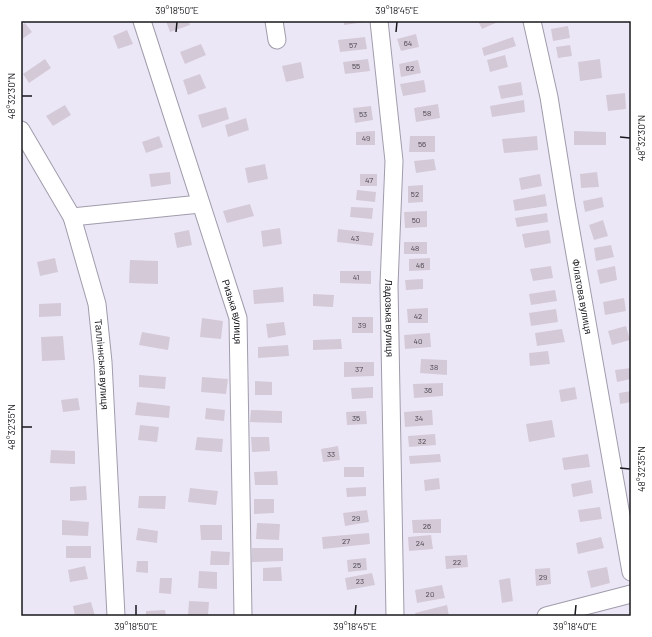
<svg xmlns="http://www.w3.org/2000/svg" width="652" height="637" font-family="Barlow,sans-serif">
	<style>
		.building { fill: #d4c9d7 }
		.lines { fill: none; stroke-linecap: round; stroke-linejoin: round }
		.minor-casing { stroke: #a19cab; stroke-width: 19 }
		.minor { stroke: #fff; stroke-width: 17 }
		.ticks { fill: none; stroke: #19181d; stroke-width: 1.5 }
		.labels { text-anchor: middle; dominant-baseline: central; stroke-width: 3; stroke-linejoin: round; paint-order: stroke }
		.number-label { font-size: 8px; fill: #48444c }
		.street-label { font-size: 10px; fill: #19181d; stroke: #fff }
		.neatline { fill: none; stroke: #19181d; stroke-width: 1.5 }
		.ticks-label { font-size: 10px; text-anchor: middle; fill: #19181d }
	</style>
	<rect width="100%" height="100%" fill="#ece7f7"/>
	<path class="building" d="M166 21H189L190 25 170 32Z
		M344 21H365V22L344 25Z
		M478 21H500L482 29Z
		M25 23 32 32 21 40V26Z
		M568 26 570 38 553 41 551 29Z
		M127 30 133 44 118 49 113 36Z
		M416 34 419 47 401 51 397 39Z
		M365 37 367 49 340 52 338 40Z
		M513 37 516 46 484 56 482 48Z
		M201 44 206 55 185 64 180 52Z
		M570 45 572 56 558 58 556 47Z
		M505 55 508 67 490 72 487 60Z
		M45 59 51 68 29 83 23 74Z
		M368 59 370 71 345 74 343 62Z
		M600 59 602 78 580 81 578 62Z
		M418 60 421 73 401 77 399 64Z
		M301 62 304 78 286 82 282 66Z
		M200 74 206 88 188 95 183 80Z
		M424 80 426 92 403 96 400 84Z
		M521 82 523 95 501 99 498 86Z
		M625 93 626 109 608 111 606 95Z
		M524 100 525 112 492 117 490 106Z
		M438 104 440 118 416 122 414 108Z
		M65 105 71 115 53 126 46 116Z
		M371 106 373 120 355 123 353 108Z
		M226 107 229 119 202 128 198 115Z
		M246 118 249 130 228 137 225 125Z
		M375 131V145H356V132Z
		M574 131 606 132V145H574Z
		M159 136 163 147 146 153 142 142Z
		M410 136H435V152H409Z
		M537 136 538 150 504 153 502 139Z
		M434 159 436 170 416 173 414 161Z
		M265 164 268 179 248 183 245 168Z
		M170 172 171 184 151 187 149 174Z
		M597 172 599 187 581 188 580 174Z
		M360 174H377V186H360Z
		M540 174 542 186 521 190 519 178Z
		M423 185V202L408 203V186Z
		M357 190 376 192 375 202 356 200Z
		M545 194 547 206 515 211 513 200Z
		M602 197 604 207 585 212 583 201Z
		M250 204 254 216 227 223 223 211Z
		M351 207 373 208 372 219 350 217Z
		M427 211V227L405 228 404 212Z
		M547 213 548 222 517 227 515 218Z
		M603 220 608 236 594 240 589 225Z
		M280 228 282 244 263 247 261 231Z
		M338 229 374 233 372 246 337 242Z
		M189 230 192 245 177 248 174 233Z
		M549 230 551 243 525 248 522 234Z
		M404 242H427V254H404Z
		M611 245 614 257 596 261 594 248Z
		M55 258 58 272 40 276 37 262Z
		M430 258V270L409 271V259Z
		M130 260 158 261V284L129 283Z
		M551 266 553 278 533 281 530 269Z
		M615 266 617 280 600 284 597 270Z
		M340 271H371V284L340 283Z
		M423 279V289L406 290 405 280Z
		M283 287 284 302 254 304 253 290Z
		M555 290 557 301 531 305 529 294Z
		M313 294 334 295 333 307 313 306Z
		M624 298 626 311 605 315 603 302Z
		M61 303V316L39 317V304Z
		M428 308V323H408L407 309Z
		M556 309 558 322 531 326 529 313Z
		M352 317H373V333H352Z
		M202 318 223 321 221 339 200 337Z
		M284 322 286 335 268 338 266 324Z
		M626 326 630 340 612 345 608 331Z
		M562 329 565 342 537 346 535 333Z
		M142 332 170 337 168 350 139 345Z
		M430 333 431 347 405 349 404 335Z
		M63 336 65 360 42 361 41 337Z
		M341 339 342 349 313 350V340Z
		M288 345 289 356 258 358V347Z
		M548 351 550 364 530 366 529 353Z
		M421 359 447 360V375L420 373Z
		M344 362H374V376L344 377Z
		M631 368V379L617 382 615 370Z
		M139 375 166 377 165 389 139 387Z
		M202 377 228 379 226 394 201 392Z
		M255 381 272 382V395H255Z
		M443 383V396L414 398 413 384Z
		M373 387V398L352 399 351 388Z
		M575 387 577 399 561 402 559 390Z
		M631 391V402L620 404 619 393Z
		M78 398 80 410 63 412 61 400Z
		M137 402 170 406 169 418 135 415Z
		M206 408 225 410 224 421 205 419Z
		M251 410 282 411V423L250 422Z
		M432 410 433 425 405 427 404 412Z
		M366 411 367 424 347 425 346 412Z
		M552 420 555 437 529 442 526 424Z
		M140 425 159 427 157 442 138 440Z
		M435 434 436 445 409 447 408 436Z
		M197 437 223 439 222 452 195 450Z
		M251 437H269L270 451 252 452Z
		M338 446 340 460 323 462 321 449Z
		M51 450 75 451V464L50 463Z
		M440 454 441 462 410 464 409 456Z
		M588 454 590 467 564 470 562 458Z
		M344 467H364V477H344Z
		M277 471 278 485H255L254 472Z
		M439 478 440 489 425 491 424 480Z
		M591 480 593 493 573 497 571 484Z
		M86 486 87 500 70 501V487Z
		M366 487V496L347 497 346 488Z
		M190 488 218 491 216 505 188 502Z
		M139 496H166L165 509 138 508Z
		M254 499H274V513L254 514Z
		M600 507 602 519 580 522 578 510Z
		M367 510 369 522 345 526 343 513Z
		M441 519V533H413L412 520Z
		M62 520 89 522 88 536 62 535Z
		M257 523 280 524 279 540 256 539Z
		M200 525H222V540H201Z
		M138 528 158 531 157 543 136 540Z
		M369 533 370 544 323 549 322 537Z
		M431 535 433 549 409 551 408 537Z
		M601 537 604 548 578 554 576 543Z
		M66 546H91V558H66Z
		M252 548H283V561L252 562Z
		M211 551 230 552 229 565H210Z
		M467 555 468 567 446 569 445 556Z
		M366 558 367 570 348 572 347 560Z
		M137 561H148V573L136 572Z
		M85 566 88 579 70 582 68 570Z
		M281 567 282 581H263V568Z
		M607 567 610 583 591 588 587 571Z
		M550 568 551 584 536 586 535 569Z
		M199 571 217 572V589L198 588Z
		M372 573 375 585 347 590 345 578Z
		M160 578H172L171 594 159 593Z
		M510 578 513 601 502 603 499 580Z
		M442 585 445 598 417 603 415 590Z
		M189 601 209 602 208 616H188Z
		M91 602 95 616H75L73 606Z
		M447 605 449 616H416L415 613Z
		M165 610 166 616H146V611Z"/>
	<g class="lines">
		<g class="minor-casing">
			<g id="minor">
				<path id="s1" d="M142 21 238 318 243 616"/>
				<path d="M274 21 277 40"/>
				<path id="s2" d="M379 21 394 161 389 285 395 616"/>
				<path id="s3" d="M532 21 549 97 566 203 631 572"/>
				<path id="s4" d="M21 130 72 217 97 304 103 362 116 616"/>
				<path d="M72 217 200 204"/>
				<path d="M546 616 631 594"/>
			</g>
		</g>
		<use href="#minor" class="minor"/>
	</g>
	<path class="ticks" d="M176 32 177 22M396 32 397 22M22 96H32M620 137 630 138M22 427H32M620 468 630 469M136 615V605M355 615 356 605M575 615 576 605"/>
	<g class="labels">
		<g class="number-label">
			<text x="408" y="43">64</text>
			<text x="353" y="45">57</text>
			<text x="356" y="66">55</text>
			<text x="410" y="68">62</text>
			<text x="427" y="113">58</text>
			<text x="363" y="114">53</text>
			<text x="366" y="138">49</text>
			<text x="422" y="144">56</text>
			<text x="369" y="180">47</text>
			<text x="415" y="194">52</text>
			<text x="416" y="220">50</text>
			<text x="355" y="238">43</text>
			<text x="415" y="248">48</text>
			<text x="420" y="265">46</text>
			<text x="356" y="277">41</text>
			<text x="418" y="316">42</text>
			<text x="362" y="325">39</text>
			<text x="418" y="341">40</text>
			<text x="434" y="367">38</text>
			<text x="359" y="369">37</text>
			<text x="428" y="390">36</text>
			<text x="356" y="418">35</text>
			<text x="419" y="418">34</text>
			<text x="422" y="441">32</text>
			<text x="331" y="454">33</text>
			<text x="356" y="518">29</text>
			<text x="427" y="526">26</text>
			<text x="346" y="541">27</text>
			<text x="420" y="543">24</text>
			<text x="457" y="562">22</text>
			<text x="357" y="565">25</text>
			<text x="543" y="577">29</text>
			<text x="360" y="581">23</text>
			<text x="430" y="594">20</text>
		</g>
		<g class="street-label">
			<text stroke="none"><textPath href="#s3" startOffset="280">Філатова вулиця</textPath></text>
			<text stroke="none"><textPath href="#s1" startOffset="305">Ризька вулиця</textPath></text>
			<text stroke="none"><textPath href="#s2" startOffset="298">Ладозька вулиця</textPath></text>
			<text stroke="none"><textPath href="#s4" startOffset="252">Талліннська вулиця</textPath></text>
		</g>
	</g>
	<rect width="652" height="637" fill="none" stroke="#ffffff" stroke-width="44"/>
	<rect x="22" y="22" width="608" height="593" class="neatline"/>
	<g class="ticks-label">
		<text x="177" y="14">39°18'50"E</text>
		<text x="397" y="14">39°18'45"E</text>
		<text transform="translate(11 96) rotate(-90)" y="4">48°32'30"N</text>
		<text transform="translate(641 138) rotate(-90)" y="4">48°32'30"N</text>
		<text transform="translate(11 427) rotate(-90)" y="4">48°32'35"N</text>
		<text transform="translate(641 469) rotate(-90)" y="4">48°32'35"N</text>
		<text x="136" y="630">39°18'50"E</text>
		<text x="355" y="630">39°18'45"E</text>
		<text x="575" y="630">39°18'40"E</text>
	</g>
</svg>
